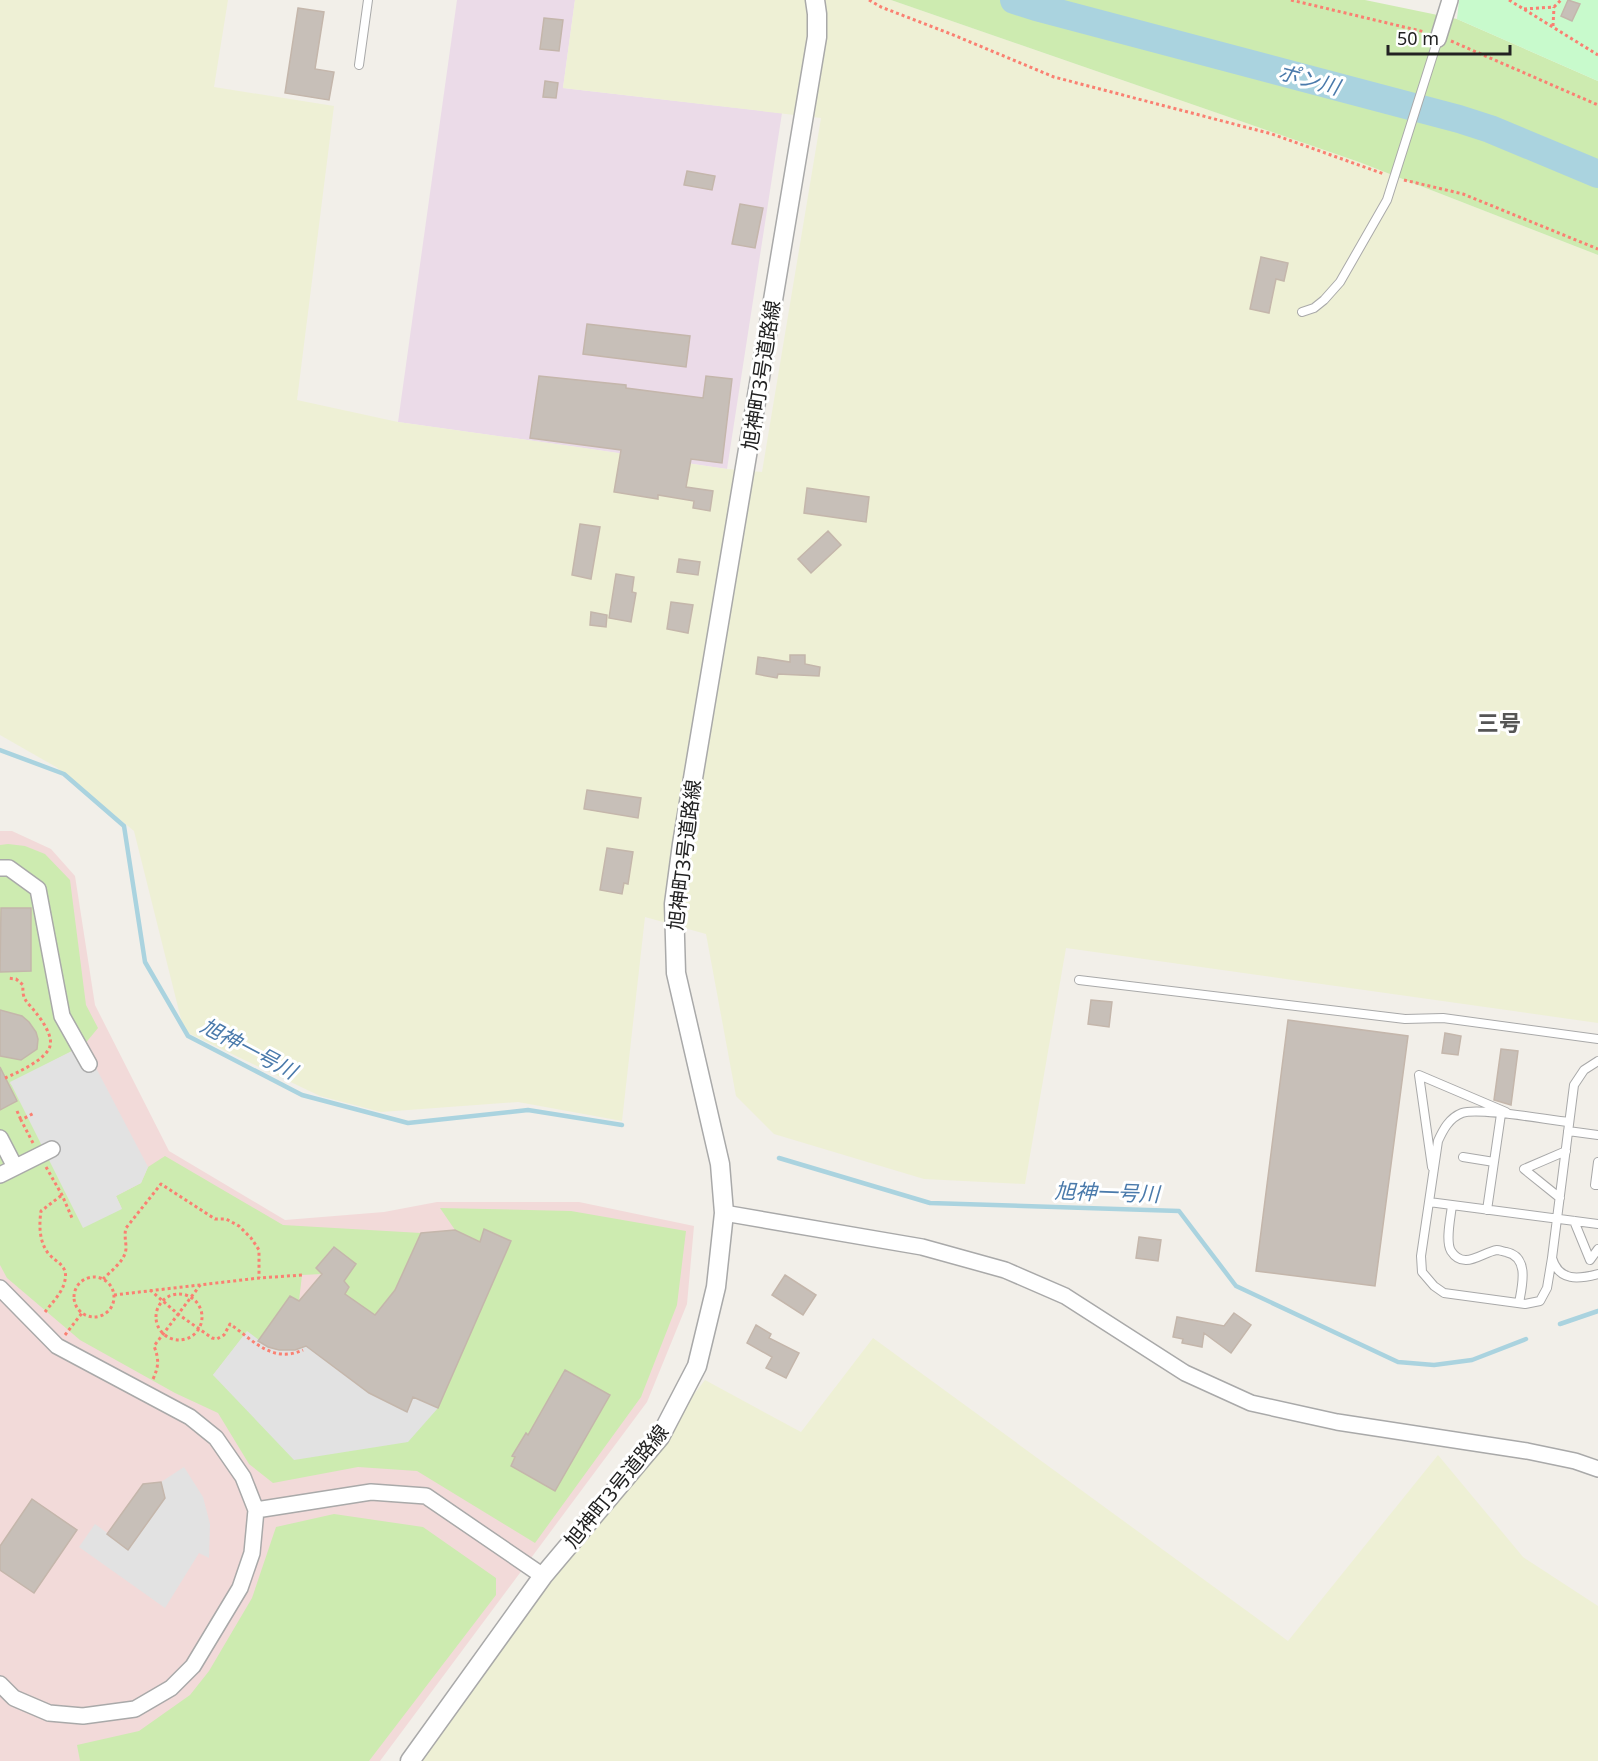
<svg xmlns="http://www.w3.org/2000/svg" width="1598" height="1761" font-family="'Noto Sans','Noto Sans JP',sans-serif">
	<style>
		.commercial { fill: #f2dad9 }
		.industrial { fill: #ebdbe8 }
		.farmland { fill: #eef0d5 }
		.grass { fill: #cdebb0 }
		.park { fill: #c8facc }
		.parking { fill: #e2e2e2 }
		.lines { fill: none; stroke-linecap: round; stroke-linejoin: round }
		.stream { stroke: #aad3df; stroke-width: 4.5 }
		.river { stroke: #aad3df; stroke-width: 28 }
		.building { fill: #c7bfb8; stroke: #c4b6ab; stroke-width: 1.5 }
		.service-casing { stroke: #a9a9a9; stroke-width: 10 }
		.minor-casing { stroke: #a9a9a9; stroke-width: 18 }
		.tertiary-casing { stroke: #a9a9a9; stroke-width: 21 }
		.path { stroke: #fa8072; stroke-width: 3; stroke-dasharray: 3 3; stroke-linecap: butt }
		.service { stroke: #fff; stroke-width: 8 }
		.minor { stroke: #fff; stroke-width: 15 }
		.tertiary { stroke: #fff; stroke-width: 18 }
		.labels { text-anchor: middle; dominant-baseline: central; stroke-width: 6; stroke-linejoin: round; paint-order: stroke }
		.street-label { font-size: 20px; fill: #222; stroke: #fff }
		.water-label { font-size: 21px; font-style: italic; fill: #4a7aab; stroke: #fff }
		.quarter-label { font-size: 22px; font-weight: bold; fill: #555; stroke: #fff }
	</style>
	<rect width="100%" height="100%" fill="#f2efe9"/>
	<path class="commercial" d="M0 831H12L51 849 75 876 95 1005 169 1151 285 1220 384 1212 437 1202H579L694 1226 687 1304 647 1402 380 1761H0Z"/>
	<path class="industrial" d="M457 0H575L563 88 782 113 727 469 577 447 398 422Z"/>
	<path class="farmland" d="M0 0H228L214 87 334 106 297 400 398 422 577 447 727 469 762 472 821 118 563 88 575 0H891L1359 162 1598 255V1023L1066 948 1025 1184 924 1179 774 1134 736 1096 706 934 645 917 622 1121 518 1102 381 1112 320 1096 184 1031 134 831 56 767 0 735Z
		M873 1338 1288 1641 1438 1455 1523 1557 1598 1606V1761H410L660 1437 705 1380 801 1432Z"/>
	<path class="grass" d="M891 0H1365L1457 19 1598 81V255L1359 162Z
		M8 844 25 846 45 854 70 880 86 1005 98 1028 84 1045 10 1083 122 1209 116 1196 141 1183 148 1167 165 1156 283 1225 421 1233 395 1290 375 1315 345 1294 349 1287 344 1281 356 1264 333 1247 316 1268 322 1274 302 1275 299 1301 290 1296 258 1341 247 1332 213 1375 407 1442 511 1241 485 1229 480 1242 455 1230 440 1208 571 1211 686 1231 677 1305 641 1397 535 1543 417 1471 358 1467 273 1483 249 1464 218 1413 175 1393 80 1340 7 1278 0 1265V845Z
		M334 1514 423 1527 496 1578V1595L369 1761H80L77 1745 139 1731 190 1695 209 1671 252 1598 276 1527Z"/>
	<path class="park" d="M1459 0H1598V81L1457 19Z"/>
	<path class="parking" d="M84 1045 148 1167 141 1183 116 1196 122 1209 83 1228 10 1082Z
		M247 1331 268 1347 279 1350H295L306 1346 369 1393 407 1412 413 1397 438 1408 408 1442 294 1460 213 1375Z
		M184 1467 203 1497 210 1524 209 1558 199 1553 165 1608 79 1547 95 1524 129 1549 165 1498 161 1482Z"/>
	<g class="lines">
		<path class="stream" d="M0 750 64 774 124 826 145 962 188 1036 302 1095 408 1123 528 1110 622 1125
			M779 1158 930 1203 1179 1211 1236 1286 1398 1362 1434 1365 1472 1360 1526 1339
			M1560 1324 1598 1311"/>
		<path class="river" d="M1014 0 1036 7 1459 119 1490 129 1598 174"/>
	</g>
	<path class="building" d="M1568 0 1580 4 1572 21 1561 16Z
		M298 8 324 12 315 69 334 72 329 100 285 93Z
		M544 18 563 20 559 51 540 49Z
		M545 81 558 83 556 98 543 97Z
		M687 171 715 176 712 190 684 185Z
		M740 204 763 208 755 248 732 244Z
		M1261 257 1288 263 1284 281 1276 279 1269 313 1250 309Z
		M587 324 690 336 686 367 583 354Z
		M539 376 626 385V388L703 398 706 376 732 379 722 463 691 459 686 487 713 491 710 511 693 508 694 501 658 495V499L614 492 621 450 530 438Z
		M807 488 869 497 866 522 804 513Z
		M580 524 600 527 591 579 572 575Z
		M828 531 841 545 811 573 798 559Z
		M679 559 700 562 698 575 677 572Z
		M616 574 634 577 632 592 636 593 631 622 609 618Z
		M671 602 693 605 688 633 667 629Z
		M591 612 607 615 606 627 590 625Z
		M790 655H805V664L820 667 819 676 778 674 777 678 756 674 758 657 790 662Z
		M587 790 641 798 638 818 584 809Z
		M607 848 633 852 628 884 624 883 622 894 600 890Z
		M1 908H31V971L0 972Z
		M1091 1000 1112 1002 1109 1027 1088 1024Z
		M0 1010 22 1016 29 1022 36 1032 38 1039 37 1049 21 1060 0 1056Z
		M1288 1020 1408 1036 1375 1286 1256 1271Z
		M1445 1033 1461 1036 1458 1055 1442 1053Z
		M1501 1049 1518 1051 1511 1105 1494 1100Z
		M0 1067 17 1101 0 1110Z
		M484 1229 511 1241 438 1408 413 1397 407 1412 369 1393 306 1346 295 1350H279L268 1347 258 1341 290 1296 299 1301 322 1274 316 1268 334 1247 356 1264 344 1281 349 1287 345 1294 375 1315 395 1290 421 1233 455 1230 480 1242Z
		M1139 1237 1161 1240 1158 1261 1136 1258Z
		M785 1275 816 1295 803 1315 772 1295Z
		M1234 1313 1251 1325 1231 1353 1204 1333 1202 1347 1182 1343 1183 1339 1173 1337 1177 1317 1224 1326Z
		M756 1325 771 1334 769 1338 799 1353 786 1378 766 1368 772 1357 747 1343Z
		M565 1370 610 1395 555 1491 511 1466 515 1457 512 1456 526 1433 528 1435Z
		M161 1482 165 1498 128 1550 107 1534 143 1484Z
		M32 1499 77 1530 34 1593 0 1570V1546Z"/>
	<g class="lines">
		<g class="service-casing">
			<path id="service" d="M359 65 368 0
				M1302 312 1314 308 1324 300 1340 282 1387 200 1438 39
				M1079 980 1405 1019 1443 1018 1598 1039
				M1598 1061 1584 1070 1574 1085 1552 1258C1559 1282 1579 1279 1598 1274
				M1568 1131 1598 1135
				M1463 1157 1494 1162
				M1598 1162 1595 1185H1598
				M1432 1167 1419 1075 1506 1112
				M1560 1198 1524 1169 1566 1151
				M1429 1202 1598 1224
				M1452 1205C1451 1216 1445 1241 1451 1251 1464 1271 1482 1252 1497 1250 1499 1250 1505 1252 1506 1252 1530 1257 1522 1286 1519 1303
				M1487 1210 1501 1114
				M1574 1221 1590 1260 1598 1249
				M1552 1258 1547 1288 1540 1301 1525 1304 1444 1293 1434 1286 1422 1272 1421 1256 1438 1141C1443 1130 1449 1118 1462 1113 1479 1107 1548 1120 1569 1122"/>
		</g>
		<g class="minor-casing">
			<path id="minor" d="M1438 39 1450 0
				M0 868H9L38 889 62 1016 89 1064
				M0 1138 15 1167
				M0 1175 52 1149
				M724 1213 922 1247 1005 1270 1065 1296 1185 1373 1251 1403 1337 1422 1527 1451 1575 1461 1598 1469
				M0 1288 57 1346 190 1417 216 1438 243 1477 256 1510 252 1553 240 1588 193 1666 171 1688 135 1709 83 1716 49 1713 14 1698 0 1684
				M256 1510 371 1492 426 1496 543 1576"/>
		</g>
		<g class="tertiary-casing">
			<path id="tertiary" d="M410 1761 543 1576 660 1437 697 1366 716 1287 724 1213 720 1164 676 973 674 904 682 844 817 37V14L815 0"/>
		</g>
		<path class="path" d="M869 0 881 7 951 34 1054 77 1272 134 1384 174
			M1291 0 1425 32
			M1509 0 1598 55
			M1524 9 1554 7 1561 0
			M1553 26 1554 7
			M1451 41 1598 105
			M1404 180 1463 194 1598 249
			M5 1078C17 1073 47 1059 50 1046 53 1036 42 1020 36 1013 27 1001 22 1001 23 985L16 979 7 978
			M17 1111 21 1120
			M33 1143 21 1120 34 1113
			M46 1167 62 1195 72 1218
			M74 1297a20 20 0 1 1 40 0a20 20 0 1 1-40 0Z
			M103 1279C111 1271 126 1260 126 1248 126 1241 124 1235 126 1228L161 1184 215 1219H226L239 1226 251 1238 259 1250V1278
			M150 1290 178 1314 212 1338 217 1339 224 1335 230 1324C253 1340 272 1364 303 1350
			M156 1317a23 23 0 1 1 46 0a23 23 0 1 1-46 0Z
			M114 1295 259 1278 302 1275
			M45 1312C51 1304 61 1294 64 1284 70 1265 57 1264 48 1253 39 1241 39 1225 41 1211L62 1195
			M65 1335 82 1313
			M153 1379C159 1366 159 1359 154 1346L201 1284"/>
		<use href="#service" class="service"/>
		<use href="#minor" class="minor"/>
		<use href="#tertiary" class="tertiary"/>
	</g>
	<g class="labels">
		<g class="street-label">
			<text transform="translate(761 375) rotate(-81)">旭神町3号道路線</text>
			<text transform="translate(684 855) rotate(-83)">旭神町3号道路線</text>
			<text transform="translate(616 1486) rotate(-51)">旭神町3号道路線</text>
		</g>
		<g class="water-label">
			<text transform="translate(1309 79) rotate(15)">ポン川</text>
			<text transform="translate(249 1048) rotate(28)">旭神一号川</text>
			<text transform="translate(1107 1192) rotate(2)">旭神一号川</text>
		</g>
		<g class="quarter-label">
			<text x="1499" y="722">三号</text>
		</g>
	</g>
	<path d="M1388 45v9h122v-9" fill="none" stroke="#222222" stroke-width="3"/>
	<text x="1397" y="45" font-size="18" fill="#222222" stroke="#ffffff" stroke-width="4.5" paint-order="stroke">50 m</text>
</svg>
